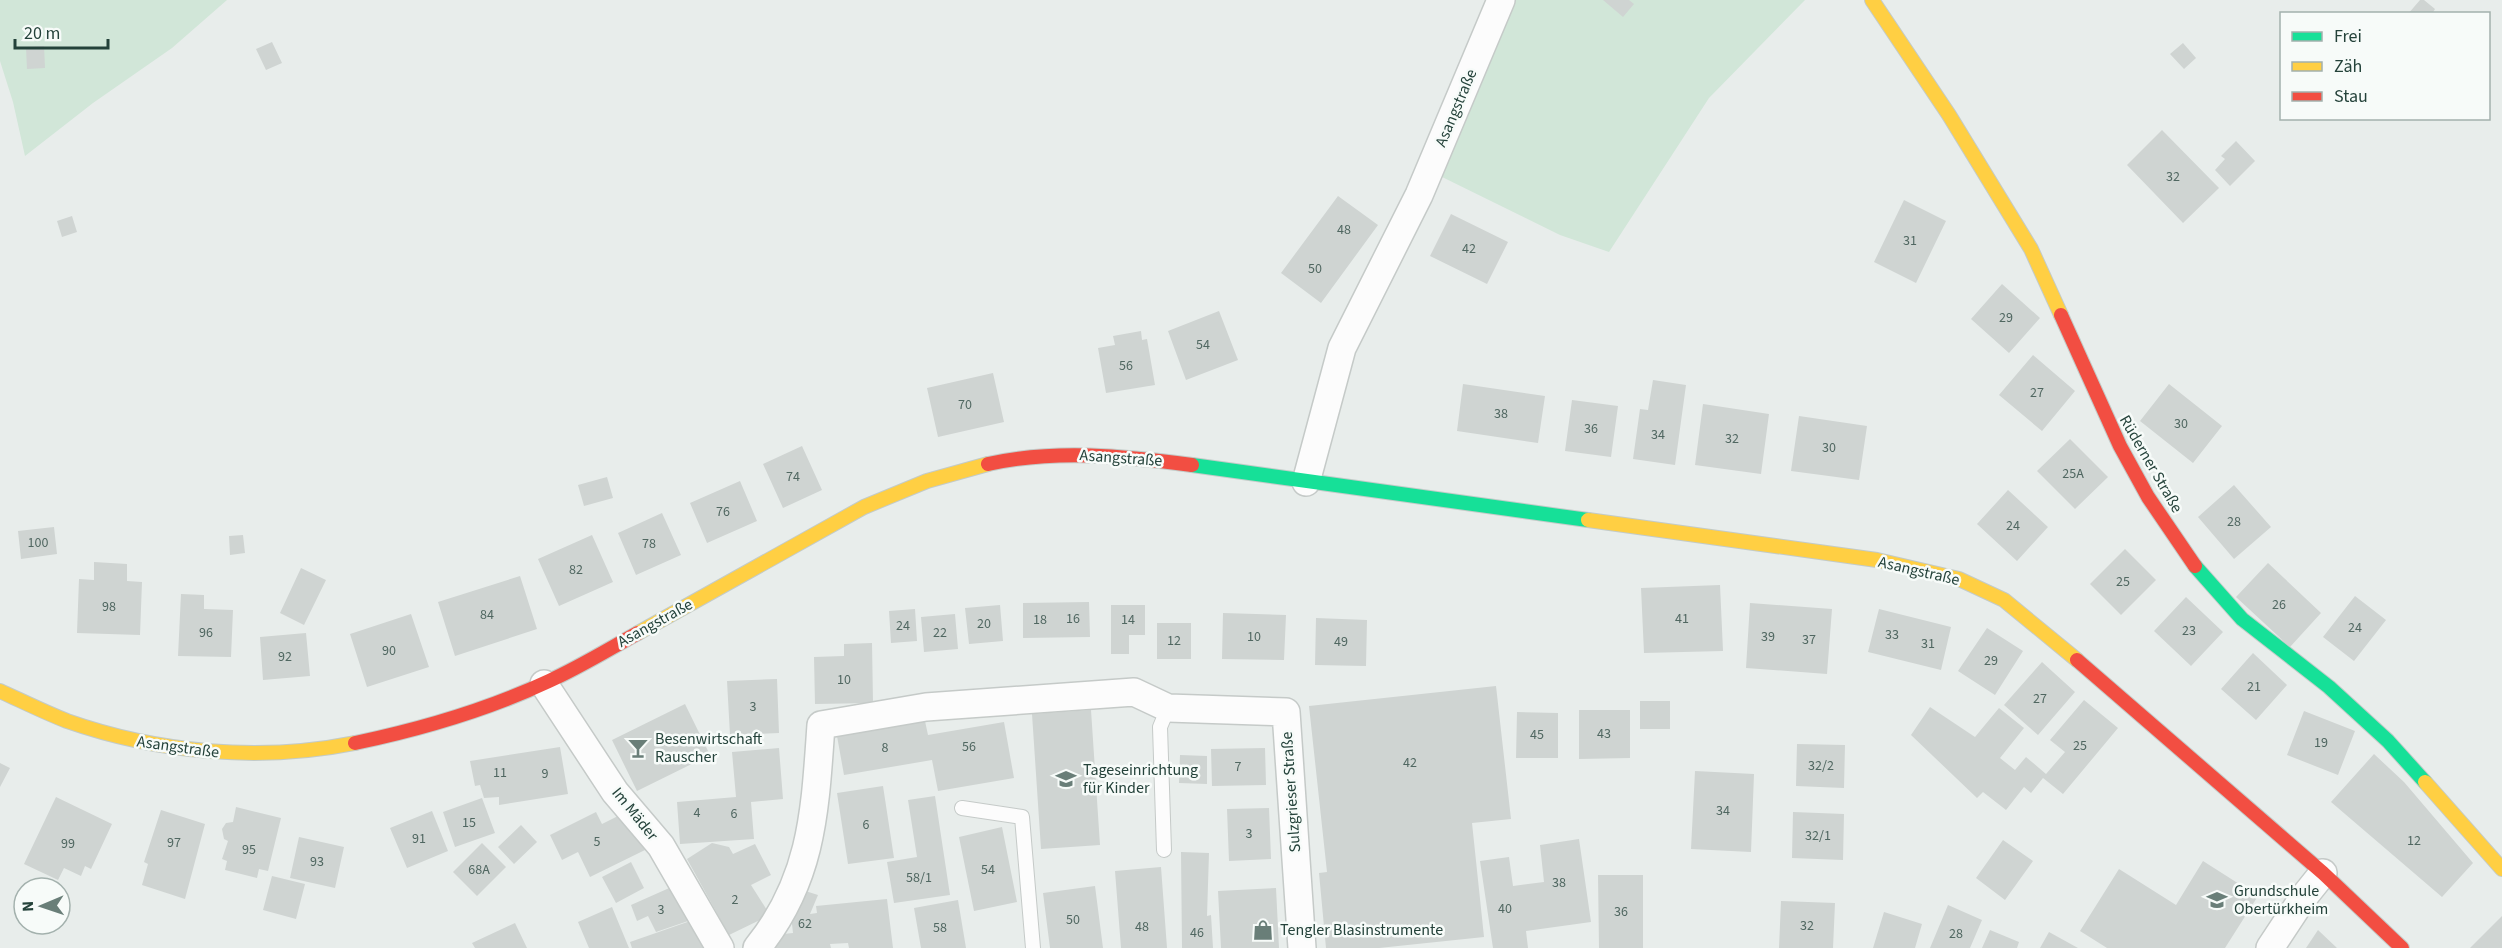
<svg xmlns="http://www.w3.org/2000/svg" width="2502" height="948" font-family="'Source Sans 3',sans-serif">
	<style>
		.green { fill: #d1e6d8 }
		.building { fill: #cfd4d2 }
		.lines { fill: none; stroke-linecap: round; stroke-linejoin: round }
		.lane-casing { stroke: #c5cac8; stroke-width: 16 }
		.street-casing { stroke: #c5cac8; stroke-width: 30 }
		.fast-casing { stroke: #c3cbc8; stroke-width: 16 }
		.slow-casing { stroke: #c3cbc8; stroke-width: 16 }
		.jam-casing { stroke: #c3cbc8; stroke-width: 16 }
		.lane { stroke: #fcfcfc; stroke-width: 14 }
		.street { stroke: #fcfcfc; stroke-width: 27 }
		.fast { stroke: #16e098; stroke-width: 14 }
		.slow { stroke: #ffcf43; stroke-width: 14 }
		.jam { stroke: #f24e42; stroke-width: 14 }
		.labels { text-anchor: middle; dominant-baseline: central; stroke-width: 5; stroke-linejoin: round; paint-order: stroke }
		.number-label { font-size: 14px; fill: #506761 }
		.street-label { font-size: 16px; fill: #24423a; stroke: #f7fbf9 }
		.poi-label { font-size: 16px; fill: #24423a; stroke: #f7fbf9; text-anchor: start }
	</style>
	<rect width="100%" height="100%" fill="#e8edeb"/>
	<path class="green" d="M0 0H227L172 48 93 103 25 156 13 102 0 61Z
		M1509 0H1805L1709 98 1609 252 1560 235 1438 175Z"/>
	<path class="building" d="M1603 0H1629L1634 4 1623 17Z
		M2420 0H2424L2435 9 2432 14H2408Z
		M272 42 282 63 266 70 256 49Z
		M2183 43 2196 58 2184 69 2170 54Z
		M44 46 45 68 27 69 26 47Z
		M2162 130 2219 188 2183 223 2127 165Z
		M2236 141 2255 161 2230 186 2215 170 2225 159 2221 156Z
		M1338 196 1378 225 1321 303 1281 273Z
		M1904 200 1946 221 1916 283 1874 262Z
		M1451 214 1508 242 1487 284 1430 256Z
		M72 216 77 232 62 237 57 221Z
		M2002 284 2040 318 2009 353 1971 319Z
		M1219 311 1238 360 1186 380 1168 331Z
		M1141 331 1142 340 1147 339 1155 385 1106 393 1098 348 1115 345 1113 336Z
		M2033 355 2075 391 2042 431 1999 395Z
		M993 373 1004 422 938 437 927 388Z
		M1653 380 1686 385 1675 465 1633 459 1640 409 1648 410Z
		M1463 384 1545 396 1538 443 1457 431Z
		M2169 384 2222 426 2193 463 2140 421Z
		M1572 400 1618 406 1611 457 1565 451Z
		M1703 404 1769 414 1761 474 1695 465Z
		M1799 416 1867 426 1859 480 1791 471Z
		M2070 439 2108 477 2075 509 2037 471Z
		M802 446 822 490 783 508 763 464Z
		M607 477 613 498 584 506 578 485Z
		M740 481 757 521 707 543 690 503Z
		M2234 485 2271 527 2234 559 2198 517Z
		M2008 490 2048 527 2017 561 1977 524Z
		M662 513 681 555 636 575 618 533Z
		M54 527 57 554 21 559 18 531Z
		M243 535 245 553 230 555 229 536Z
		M592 535 613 582 559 606 538 559Z
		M2125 549 2156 580 2121 615 2090 584Z
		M94 562 127 564V581L142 582 140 635 77 633 79 579 94 580Z
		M2268 563 2321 613 2290 647 2236 597Z
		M301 568 326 580 304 625 280 613Z
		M520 576 537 629 455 656 438 602Z
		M1720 585 1723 651 1644 653 1641 588Z
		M181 594 204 595V609L233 610 231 657 178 656Z
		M2355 596 2386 620 2354 661 2323 637Z
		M2186 597 2223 632 2191 666 2154 631Z
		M1089 602 1090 637 1023 638V603Z
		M1750 603 1832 609 1827 674 1746 668Z
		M1000 605 1003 641 969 644 965 608Z
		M1111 605H1145V635H1129V654H1111Z
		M915 609 917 641 891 643 889 611Z
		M1879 609 1951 627 1941 670 1868 652Z
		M1223 613 1286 615 1284 660 1222 659Z
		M411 614 429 667 367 687 350 634Z
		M955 614 958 649 924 652 921 617Z
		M1316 618 1367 620 1366 666 1315 665Z
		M1157 623H1191V659H1157Z
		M1987 628 2023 651 1995 695 1958 671Z
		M306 633 310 676 263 680 260 637Z
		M872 643 873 703 815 704 814 657 844 656V644Z
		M2253 653 2287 685 2256 720 2221 689Z
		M2042 662 2075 692 2038 735 2004 705Z
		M777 679 779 733 730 735 727 681Z
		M1496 686 1511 819 1472 823 1484 937 1379 948H1326L1319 873 1327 872 1309 706Z
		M2084 700 2118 728 2063 794 2043 778 2031 793 2024 787 2006 810 1983 792 1977 798 1911 735 1930 707 1975 737 1999 708 2024 728 2000 758 2015 770 2026 757 2046 774 2065 752 2050 740Z
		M1640 701H1670V729H1640Z
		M685 704 710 755 637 791 612 740Z
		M1091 710 1100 845 1041 849 1032 714Z
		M1579 710H1630V758L1579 759Z
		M2304 711 2355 731 2338 775 2287 755Z
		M1517 712 1558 713V758H1516Z
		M925 721 928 735 1004 722 1014 778 938 791 932 760 844 775 837 736Z
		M1797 744 1845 745 1844 788 1796 786Z
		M560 747 568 794 499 805V797L484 798 480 785 475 786 470 761Z
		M779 748 783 799 751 802 754 839 680 844 677 802 736 797 732 752Z
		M1265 748 1266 785 1212 786 1211 749Z
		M2374 754 2404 782 2473 863 2442 897 2331 802Z
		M1180 755 1207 756V784L1179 783Z
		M0 763 10 768 0 787Z
		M1695 771 1754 774 1751 852 1691 849Z
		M883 786 894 858 848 864 837 793Z
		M935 796 950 895 894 903 887 862 917 857 908 800Z
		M56 797 112 824 91 869 85 866 81 876 64 868 58 880 24 864Z
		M482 798 495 833 455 847 443 812Z
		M236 807 281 818 268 871 259 869 257 878 225 870 227 861 222 859 228 841 224 839 222 829 226 823 233 822Z
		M1269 808 1271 859 1229 861 1227 809Z
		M161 810 205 824 185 899 142 885 148 864 144 862Z
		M432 811 448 851 407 868 390 828Z
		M596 812 602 824 626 812 645 850 590 877 578 852 562 860 550 835Z
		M1793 812 1844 814 1843 860 1792 858Z
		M521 825 537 842 514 864 498 847Z
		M1002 827 1017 902 974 911 959 837Z
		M299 837 344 847 335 888 290 878Z
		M1579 839 1591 922 1526 931 1528 948H1493L1480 861 1509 857 1513 886 1544 882 1540 845Z
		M2003 840 2033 861 2005 900 1976 878Z
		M482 843 506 867 477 896 453 872Z
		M712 843 729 847 733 854 755 844 771 875 751 885 770 915 729 935 687 859Z
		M1181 852 1209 853 1207 916 1211 915 1213 948H1182Z
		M2203 861 2258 896 2225 948H2107L2080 931 2119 869 2176 905Z
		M631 862 644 888 616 903 602 877Z
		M1161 867 1167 948H1121L1115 871Z
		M1598 875H1643V948H1599Z
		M272 876 305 884 296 919 263 910Z
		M676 885 694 919 656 932 648 916 637 921 631 905Z
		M1095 886 1103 948H1050L1043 893Z
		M1276 888 1279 948H1221L1218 891Z
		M799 889 818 895 810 914 817 913 816 906 887 899 893 948H849L848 943 830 944 831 948H775L774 935 793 933 791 915Z
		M958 900 966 948H921L914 908Z
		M1781 901 1835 903 1833 948H1779Z
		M1948 905 1982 920 1970 948H1930Z
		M612 907 629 948H589L578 922Z
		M1884 912 1922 924 1915 948H1873Z
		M2502 916V948H2470Z
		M696 919 708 948H632L630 942Z
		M515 923 527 948H475L472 943Z
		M1990 930 2019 942 2017 948H1982Z
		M2318 930 2337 948H2306Z
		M2049 932 2078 948H2040Z"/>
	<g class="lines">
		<g class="lane-casing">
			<path id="lane" d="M962 808 1022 817 1033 948
				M1164 850 1160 727 1168 708"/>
		</g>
		<g class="street-casing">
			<path id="street" d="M1306 482 1342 348 1419 195 1501 0
				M544 684 615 792 661 846 720 948
				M757 948C813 879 815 810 821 725L926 707 1134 692 1168 708 1286 712 1302 948
				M2270 948 2303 898 2323 873"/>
		</g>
		<g class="fast-casing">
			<path id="fast" d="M1192 465 1588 520
				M2195 566 2242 619 2329 687 2388 741 2425 782"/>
		</g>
		<g class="slow-casing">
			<path id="slow" d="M1872 0 1949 115 2031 249 2061 315
				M1588 520 1877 560 1959 579 2004 600 2077 660
				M638 633 864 507 927 481 988 464
				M0 691C22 701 44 712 67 721 158 753 261 762 355 743
				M2425 782 2502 869"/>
		</g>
		<g class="jam-casing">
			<path id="jam" d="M2061 315 2120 446 2148 497 2195 566
				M988 464C1056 449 1124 456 1192 465
				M2077 660 2323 873 2402 948
				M355 743C422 729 487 710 549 681 580 667 609 649 638 633"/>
		</g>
		<use href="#lane" class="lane"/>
		<use href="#street" class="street"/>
		<use href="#fast" class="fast"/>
		<use href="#slow" class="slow"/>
		<use href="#jam" class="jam"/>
	</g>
	<defs>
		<g id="bar-bare" transform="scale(1.62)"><path d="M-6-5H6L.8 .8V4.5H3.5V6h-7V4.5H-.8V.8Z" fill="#697e78" stroke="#f7fbf9" stroke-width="2.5" paint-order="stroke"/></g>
		<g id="school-bare" transform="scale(1.62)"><path d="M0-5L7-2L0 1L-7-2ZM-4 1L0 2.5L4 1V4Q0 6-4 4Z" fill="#697e78" stroke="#f7fbf9" stroke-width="2.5" paint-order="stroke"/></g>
		<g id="shop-bare" transform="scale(1.62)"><path d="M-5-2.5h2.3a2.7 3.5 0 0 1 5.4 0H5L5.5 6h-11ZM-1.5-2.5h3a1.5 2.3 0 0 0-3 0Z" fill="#697e78" stroke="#f7fbf9" stroke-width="2.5" paint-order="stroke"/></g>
	</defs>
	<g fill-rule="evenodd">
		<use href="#bar-bare" x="638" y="748"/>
		<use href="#school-bare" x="1066" y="779"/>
		<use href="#school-bare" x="2217" y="900"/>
		<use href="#shop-bare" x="1263" y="930"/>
	</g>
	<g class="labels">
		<g class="number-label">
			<text x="2173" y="177">32</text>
			<text x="1344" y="230">48</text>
			<text x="1910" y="241">31</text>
			<text x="1469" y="249">42</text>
			<text x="1315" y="269">50</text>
			<text x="2006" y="318">29</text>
			<text x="1203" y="345">54</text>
			<text x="1126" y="366">56</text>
			<text x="2037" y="393">27</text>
			<text x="965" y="405">70</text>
			<text x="1501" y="414">38</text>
			<text x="2181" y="424">30</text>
			<text x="1591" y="429">36</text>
			<text x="1658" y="435">34</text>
			<text x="1732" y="439">32</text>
			<text x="1829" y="448">30</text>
			<text x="2073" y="474">25A</text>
			<text x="793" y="477">74</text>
			<text x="723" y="512">76</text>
			<text x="2234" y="522">28</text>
			<text x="2013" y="526">24</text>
			<text x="38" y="543">100</text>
			<text x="649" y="544">78</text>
			<text x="576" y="570">82</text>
			<text x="2123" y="582">25</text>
			<text x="2279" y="605">26</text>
			<text x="109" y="607">98</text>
			<text x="487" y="615">84</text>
			<text x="1073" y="619">16</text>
			<text x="1682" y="619">41</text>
			<text x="1040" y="620">18</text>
			<text x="1128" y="620">14</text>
			<text x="984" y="624">20</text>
			<text x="903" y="626">24</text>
			<text x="2355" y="628">24</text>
			<text x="2189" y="631">23</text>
			<text x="206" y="633">96</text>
			<text x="940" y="633">22</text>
			<text x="1892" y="635">33</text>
			<text x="1254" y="637">10</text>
			<text x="1768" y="637">39</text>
			<text x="1809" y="640">37</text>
			<text x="1174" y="641">12</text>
			<text x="1341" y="642">49</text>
			<text x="1928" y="644">31</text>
			<text x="389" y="651">90</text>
			<text x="285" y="657">92</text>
			<text x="1991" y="661">29</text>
			<text x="844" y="680">10</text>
			<text x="2254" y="687">21</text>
			<text x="2040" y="699">27</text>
			<text x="753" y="707">3</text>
			<text x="1604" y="734">43</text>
			<text x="1537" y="735">45</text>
			<text x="2321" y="743">19</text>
			<text x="2080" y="746">25</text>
			<text x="969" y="747">56</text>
			<text x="885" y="748">8</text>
			<text x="1410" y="763">42</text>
			<text x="1821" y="766">32/2</text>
			<text x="1238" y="767">7</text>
			<text x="500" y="773">11</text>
			<text x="545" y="774">9</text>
			<text x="1723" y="811">34</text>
			<text x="697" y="813">4</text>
			<text x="734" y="814">6</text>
			<text x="469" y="823">15</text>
			<text x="866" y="825">6</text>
			<text x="1249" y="834">3</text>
			<text x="1818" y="836">32/1</text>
			<text x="419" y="839">91</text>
			<text x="2414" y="841">12</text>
			<text x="597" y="842">5</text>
			<text x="174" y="843">97</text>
			<text x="68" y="844">99</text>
			<text x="249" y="850">95</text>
			<text x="317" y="862">93</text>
			<text x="479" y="870">68A</text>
			<text x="988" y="870">54</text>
			<text x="919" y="878">58/1</text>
			<text x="1559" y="883">38</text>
			<text x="735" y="900">2</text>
			<text x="1505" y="909">40</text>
			<text x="661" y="910">3</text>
			<text x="1621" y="912">36</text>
			<text x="1073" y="920">50</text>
			<text x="805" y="924">62</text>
			<text x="1807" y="926">32</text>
			<text x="1142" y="927">48</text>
			<text x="940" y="928">58</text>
			<text x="1197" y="933">46</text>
			<text x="1956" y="934">28</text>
		</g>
		<g class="street-label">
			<text transform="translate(1456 108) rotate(-67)">Asangstraße</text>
			<text transform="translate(1121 458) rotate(4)">Asangstraße</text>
			<text transform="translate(2151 464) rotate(60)">Rüderner Straße</text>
			<text transform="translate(1919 571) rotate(13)">Asangstraße</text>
			<text transform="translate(655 623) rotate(-29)">Asangstraße</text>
			<text transform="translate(178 747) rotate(8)">Asangstraße</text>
			<text transform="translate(1291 792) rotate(-94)">Sulzgrieser Straße</text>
			<text transform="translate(635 814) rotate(51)">Im Mäder</text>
		</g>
		<g class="poi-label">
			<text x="655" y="739">Besenwirtschaft<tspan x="655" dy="18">Rauscher</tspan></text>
			<text x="1083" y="770">Tageseinrichtung<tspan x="1083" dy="18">für Kinder</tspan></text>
			<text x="2234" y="891">Grundschule<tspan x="2234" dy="18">Obertürkheim</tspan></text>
			<text x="1280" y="930">Tengler Blasinstrumente</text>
		</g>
	</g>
	<rect x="2280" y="12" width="210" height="108" fill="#f7fbf9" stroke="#a3b1ad" stroke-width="1.5"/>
	<rect x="2292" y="32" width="30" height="9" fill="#16e098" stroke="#a3b1ad" stroke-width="1.5"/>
	<text x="2334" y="42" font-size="18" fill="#24423a">Frei</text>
	<rect x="2292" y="62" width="30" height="9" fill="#ffcf43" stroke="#a3b1ad" stroke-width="1.5"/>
	<text x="2334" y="72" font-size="18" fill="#24423a">Zäh</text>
	<rect x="2292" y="92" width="30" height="9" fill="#f24e42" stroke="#a3b1ad" stroke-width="1.5"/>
	<text x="2334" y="102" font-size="18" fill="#24423a">Stau</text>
	<g transform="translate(42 906) rotate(268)"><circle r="28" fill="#f7fbf9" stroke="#a3b1ad" stroke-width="1.5"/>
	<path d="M0-4.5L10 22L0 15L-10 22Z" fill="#697e78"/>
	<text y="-9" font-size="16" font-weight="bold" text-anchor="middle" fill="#24423a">N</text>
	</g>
	<path d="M15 39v9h93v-9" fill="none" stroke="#24423a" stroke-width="3"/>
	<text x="24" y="39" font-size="18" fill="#24423a" stroke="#f7fbf9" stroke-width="4.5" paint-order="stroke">20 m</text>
</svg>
